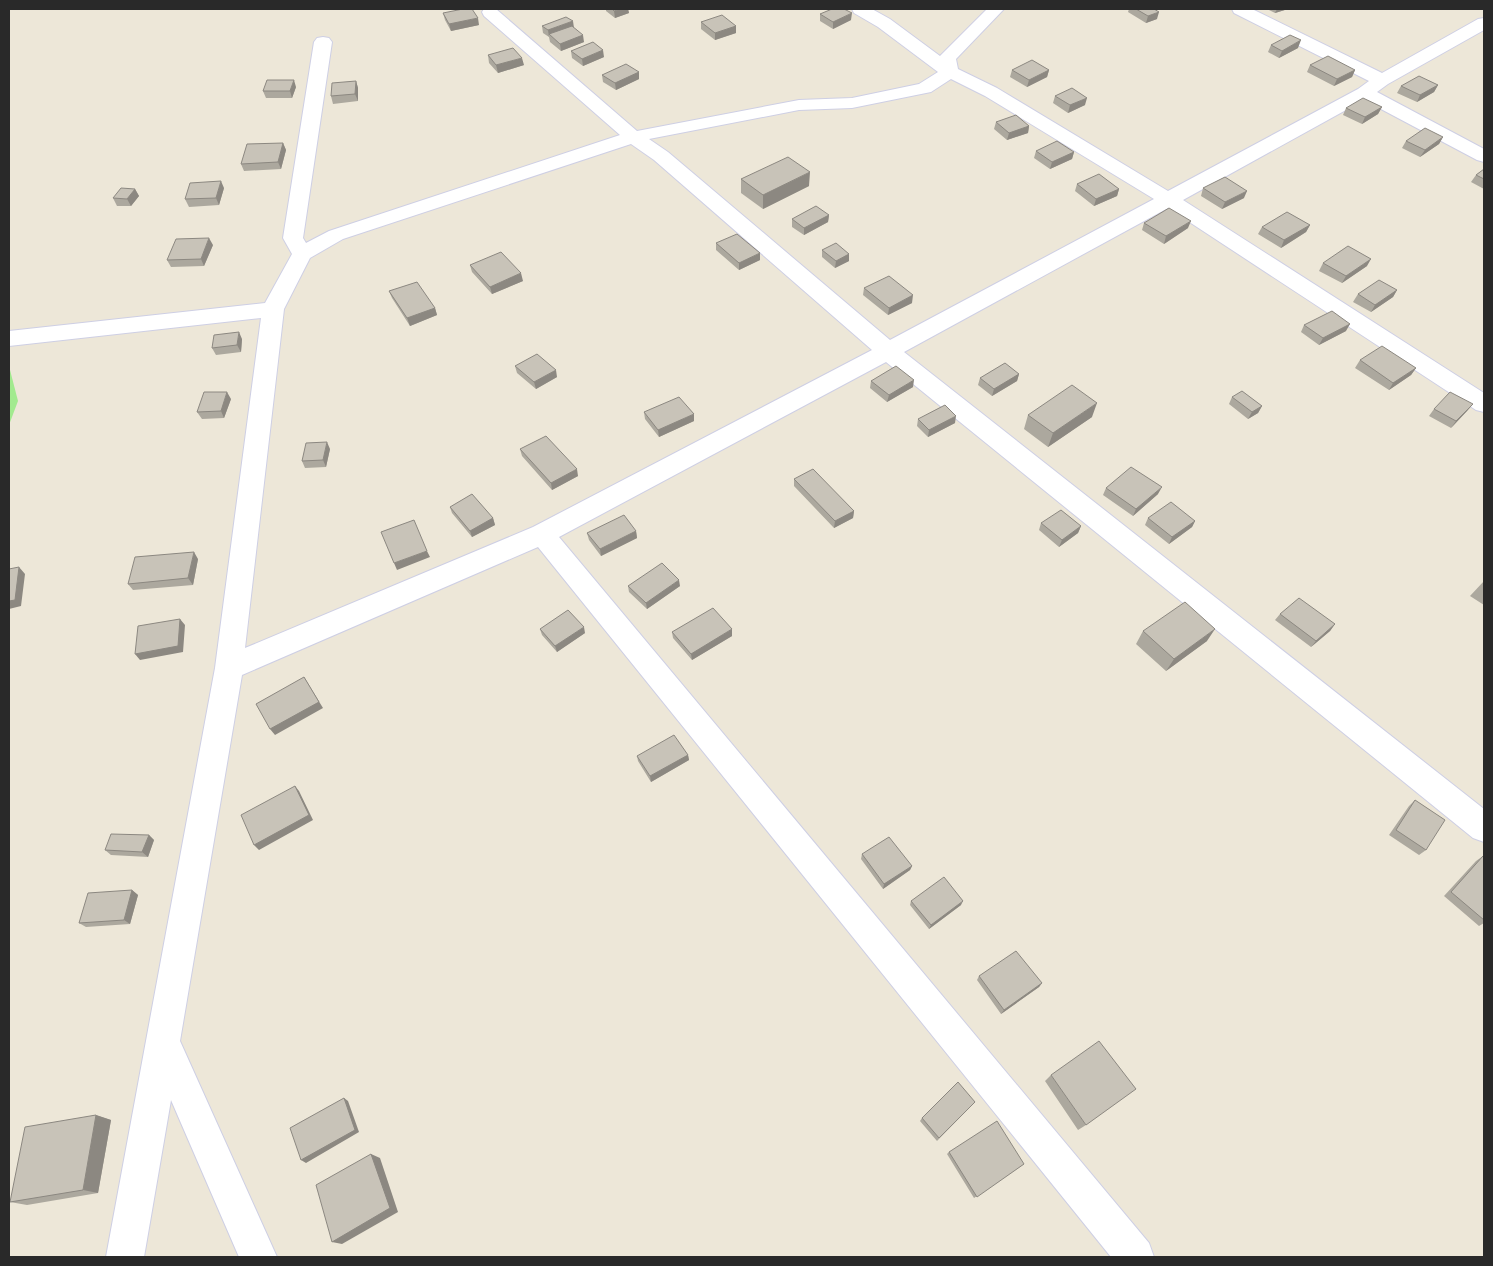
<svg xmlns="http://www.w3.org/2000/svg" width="1493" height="1266" font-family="'Source Sans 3',sans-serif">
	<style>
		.green { fill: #a2ea8f }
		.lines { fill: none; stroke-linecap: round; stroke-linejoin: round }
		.minor-casing { stroke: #cecfe4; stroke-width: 2 }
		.minor { fill: #fff; fill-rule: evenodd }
		.wall { fill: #aca89e }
		.shaded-wall { fill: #8c8881 }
		.building { fill: #c8c3b8; stroke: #8c8881 }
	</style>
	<rect width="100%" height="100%" fill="#ede7d8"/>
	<path class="green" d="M9 366 18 401 9 425Z"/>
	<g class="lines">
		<g class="minor-casing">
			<path id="minor" d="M484 9H496L637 131 799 100 852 98 919 84 938 72 878 27 854 13 852 9H872L890 19 940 56 987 9H1004L956 59 958 69 997 88 1168 191 1358 89 1369 81 1234 13 1232 9H1252L1382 73 1478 19 1484 18V30L1388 84 1377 92 1484 149V162L1477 160 1364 100 1183 200 1484 393V412L1476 410 1168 208 904 352 1484 809V842L1473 838 886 362 559 537 1149 1243 1154 1257H1111L538 547 242 675 180 1041 277 1257H239L171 1100 144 1257H106L215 668 261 318 9 346V331L265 303 292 254 283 238 314 42 317 38 323 37 329 38 332 42 303 238 306 243 329 231 620 135 484 16 482 12ZM951 79 985 96 1154 199 890 340 668 152 649 139 799 110 852 108 931 92ZM631 144 654 160 872 350 533 527 245 648 284 309 310 258 343 239Z"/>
		</g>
		<use href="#minor" class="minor"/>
	</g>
	<path class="wall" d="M606 9H628L629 13 615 18 606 11Z
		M1129 9H1154L1157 19 1146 23 1128 12Z
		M1267 9H1288L1275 13Z
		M443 13 479 25 451 31 445 20Z
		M820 14 851 20 833 29 820 21Z
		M701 22 736 26V33L715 40 701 29Z
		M542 26 573 28 584 42 561 51 550 42 549 37 543 33Z
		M1271 45 1298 48 1279 58 1268 52Z
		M571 51 604 57 583 66 572 58Z
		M488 55 524 65 498 73 489 63Z
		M1310 65 1355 70 1352 77 1334 86 1307 72Z
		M1012 70H1049L1047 77 1027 87 1010 77Z
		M639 72V79L616 90 603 82 602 75Z
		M356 81 358 88V101L333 104 331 96Z
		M1438 85 1434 92 1417 102 1397 93 1401 86Z
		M296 87 292 98H266L263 91Z
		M1055 96 1085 105 1068 113 1053 103Z
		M1382 107 1378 114 1362 124 1343 115 1346 108Z
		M996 122 1029 126 1028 133 1007 140 994 129Z
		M1443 137 1439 144 1420 157 1402 148 1406 141Z
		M283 143 286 150 281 169 244 171 241 164Z
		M1036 151 1074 152 1072 159 1050 169 1034 158Z
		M1484 169V189L1471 182 1476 175Z
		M741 179 809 186 763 209 741 193Z
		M1077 184 1119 189 1117 196 1094 206 1075 191Z
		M224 188 219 205 189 207 185 199Z
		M1203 188 1244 198 1222 209 1201 196Z
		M135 189 139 196 131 206H117L113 198Z
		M829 215 828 222 804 235 792 227V219Z
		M1144 223 1188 228 1164 244 1142 230Z
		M1310 225 1306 232 1281 248 1258 234 1262 227Z
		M716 243 760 260 739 270 716 250Z
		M213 245 204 266 171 267 167 260Z
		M822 250 849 254V261L835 268 822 257Z
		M1323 263 1367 266 1342 283 1319 271Z
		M470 265 523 281 492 294 472 272Z
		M864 288 912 303 888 315 863 295Z
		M1397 290 1393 297 1371 312 1353 302 1358 294Z
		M389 291 435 308 437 315 410 326 392 298Z
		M1304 325 1346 331 1319 345 1301 332Z
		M242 339 241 352 216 355 212 348Z
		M1360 360 1416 368 1411 375 1389 390 1355 368Z
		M515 366 557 377 536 389 517 373Z
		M1019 374 1017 381 992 396 978 385 980 378Z
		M871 381 913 387 887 402 870 388Z
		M1232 397 1262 406 1258 413 1248 419 1229 404Z
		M231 399 224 418 202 419 197 412Z
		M1473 404 1467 411 1451 428 1429 416 1434 409Z
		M644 412 694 421 659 437 645 419Z
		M1028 415 1092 417 1048 447 1024 429Z
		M918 419 955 423 928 437 917 426Z
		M330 449 326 467 305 468 302 461Z
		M520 449 578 476 552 490 522 456Z
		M794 479 854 511 853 518 834 528 794 486Z
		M1106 488 1158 494 1133 516 1103 495Z
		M450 507 493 518 495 525 472 537 452 513Z
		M1148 518 1195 521 1192 527 1169 544 1145 525Z
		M1041 523 1081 526 1078 533 1059 547 1039 530Z
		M636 531 637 538 601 556 589 540 587 533Z
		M198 559 193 585 133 590 128 584Z
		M1484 581V605L1470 596Z
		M628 586H680L647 609 629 592Z
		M1280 614 1335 624 1330 631 1311 647 1275 620Z
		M540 629 585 633 557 652 542 635Z
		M1143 631 1207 641 1166 671 1136 644Z
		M672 632 732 636 692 660 673 638Z
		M688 755 689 760 651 782 638 761 637 756Z
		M1415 800 1426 850 1419 855 1389 835 1409 806Z
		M149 835 154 840 148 857 111 855 105 850Z
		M862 854 912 866 910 870 883 889 861 859Z
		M1483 856 1484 857V923L1479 926 1444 896 1476 861Z
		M132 890 138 895 130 924 86 927 79 923Z
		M911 901 961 905 929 929 910 905Z
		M979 976 1042 983 1039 987 1001 1014 977 980Z
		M1051 1075 1086 1125 1078 1130 1045 1081Z
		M975 1102 937 1141 920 1121 922 1118Z
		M96 1115 111 1120 98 1193 27 1205 10 1202Z
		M949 1152 1024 1164 974 1198 947 1154Z"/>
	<path class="shaded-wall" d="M621 9H628L629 13 615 18 614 11Z
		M1277 9H1288L1275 13Z
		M1159 12 1157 19 1146 23 1148 16Z
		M852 13 851 20 833 29V22Z
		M478 18 479 25 451 31 449 24Z
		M573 21 574 28 549 34V37L548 30Z
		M736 26V33L715 40V33Z
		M583 35 584 42 561 51 560 44Z
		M1301 40 1298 48 1279 58 1282 51Z
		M603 50 604 57 583 66 582 59Z
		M522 58 524 65 498 73 496 65Z
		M1049 70 1047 77 1027 87 1029 80Z
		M1355 70 1352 77 1334 86 1337 79Z
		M639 72V79L616 90 615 83Z
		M294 80 296 87 292 98 290 91Z
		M356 81 358 88V101L355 94Z
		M1438 85 1434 92 1417 102 1420 95Z
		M1087 98 1085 105 1068 113 1070 105Z
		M1382 107 1378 114 1362 124 1365 117Z
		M1029 126 1028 133 1007 140 1009 133Z
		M1443 137 1439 144 1420 157 1425 150Z
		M283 143 286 150 281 169 278 162Z
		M1074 152 1072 159 1050 169 1052 162Z
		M810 172 809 186 763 209V195Z
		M221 181 224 188 219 205 216 198Z
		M135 189 139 196 131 206 127 199Z
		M1119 189 1117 196 1094 206 1096 199Z
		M1247 191 1244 198 1222 209 1225 202Z
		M829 215 828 222 804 235V228Z
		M1191 221 1188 228 1164 244 1166 236Z
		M1310 225 1306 232 1281 248 1284 240Z
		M209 238 213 245 204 266 201 259Z
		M760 253V260L739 270V263Z
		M849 254V261L835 268 836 261Z
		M1371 259 1367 266 1342 283 1346 276Z
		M521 273 523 281 492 294 490 287Z
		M1397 290 1393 297 1371 312 1375 305Z
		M913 295 912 303 888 315 889 308Z
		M435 308 437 315 410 326 407 318Z
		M1350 324 1346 331 1319 345 1323 338Z
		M239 332 242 339 241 352 237 345Z
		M1416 368 1411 375 1389 390 1393 383Z
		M556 370 557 377 536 389 534 382Z
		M1019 374 1017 381 992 396 994 389Z
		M914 380 913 387 887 402 889 395Z
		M227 392 231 399 224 418 221 411Z
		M1097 403 1092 417 1048 447 1053 433Z
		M1473 404 1467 411 1451 428 1456 421Z
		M1262 406 1258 413 1248 419 1252 412Z
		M694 414V421L659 437 658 430Z
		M956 416 955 423 928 437 929 430Z
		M327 442 330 449 326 467 323 460Z
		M577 469 578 476 552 490 551 483Z
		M1162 487 1158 494 1133 516 1136 509Z
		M854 511 853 518 834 528 835 521Z
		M493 518 495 525 472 537 470 531Z
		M1195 521 1192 527 1169 544 1172 537Z
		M1081 526 1078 533 1059 547 1062 540Z
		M636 531 637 538 601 556 600 549Z
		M427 551 430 557 397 570 394 563Z
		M194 552 198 559 193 585 188 578Z
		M19 567 25 574 21 606 9 609V601Z
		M679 580 680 586 647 609 646 603Z
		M180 619 185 625 183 652 140 660 135 654Z
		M1335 624 1330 631 1311 647 1316 641Z
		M584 627 585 633 557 652 555 646Z
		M732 629V636L692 660 691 654Z
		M1215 629 1207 641 1166 671 1174 659Z
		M304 677 323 708 275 735 270 729Z
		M688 755 689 760 651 782 650 776Z
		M295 786 299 791 313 820 259 850 254 845Z
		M149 835 154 840 148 857 142 852Z
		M912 866 910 870 883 889 884 884Z
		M132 890 138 895 130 924 124 920Z
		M963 901 961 905 929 929 931 925Z
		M1042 983 1039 987 1001 1014 1004 1010Z
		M344 1098 348 1101 359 1132 306 1163 301 1160Z
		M96 1115 111 1120 98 1193 83 1190Z
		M371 1154 380 1158 398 1212 342 1244 332 1242Z"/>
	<path class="building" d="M463 9H472L478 18 449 24 443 13Z
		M612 9H621L614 11Z
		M832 9H844L852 13 833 22 820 14Z
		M1136 9H1154L1159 12 1148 16Z
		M722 15 736 26 715 33 701 22Z
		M566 17 573 21 548 30 542 26Z
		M572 26 583 35 560 44 549 34Z
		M1290 35 1301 40 1282 51 1271 45Z
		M593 42 603 50 582 59 571 51Z
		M513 48 522 58 496 65 488 55Z
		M1328 56 1355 70 1337 79 1310 65Z
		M1032 60 1049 70 1029 80 1012 70Z
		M626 64 639 72 615 83 602 75Z
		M1419 76 1438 85 1420 95 1401 86Z
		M267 80H294L290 91H263Z
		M356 81 355 94 331 96 332 83Z
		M1072 88 1087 98 1070 105 1055 96Z
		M1363 98 1382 107 1365 117 1346 108Z
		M1016 115 1029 126 1009 133 996 122Z
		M1425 128 1443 137 1425 150 1406 141Z
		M1057 141 1074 152 1052 162 1036 151Z
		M283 143 278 162 241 164 247 144Z
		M788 157 810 172 763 195 741 179Z
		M1484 169V179L1476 175Z
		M1099 174 1119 189 1096 199 1077 184Z
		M1225 177 1247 191 1225 202 1203 188Z
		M221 181 216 198 185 199 190 183Z
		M121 188 135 189 127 199 113 198Z
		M816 206 829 215 804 228 792 219Z
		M1169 208 1191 221 1166 236 1144 223Z
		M1287 212 1310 225 1284 240 1262 227Z
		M737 234 760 253 739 263 716 243Z
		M209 238 201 259 167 260 176 239Z
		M836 243 849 254 836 261 822 250Z
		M1348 246 1371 259 1346 276 1323 263Z
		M501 252 521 273 490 287 470 265Z
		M889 276 913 295 889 308 864 288Z
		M1379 280 1397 290 1375 305 1358 294Z
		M417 282 435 308 407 318 389 291Z
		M1332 311 1350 324 1323 338 1304 325Z
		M239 332 237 345 212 348 214 335Z
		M1382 346 1416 368 1393 383 1360 360Z
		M537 354 556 370 534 382 515 366Z
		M1005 363 1019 374 994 389 980 378Z
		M896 366 914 380 889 395 871 381Z
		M1072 385 1097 403 1053 433 1028 415Z
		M1242 391 1262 406 1252 412 1232 397Z
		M204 392H227L221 411 197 412Z
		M1450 392 1473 404 1456 421 1434 409Z
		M679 397 694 414 658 430 644 412Z
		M945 405 956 416 929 430 918 419Z
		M546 436 577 469 551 483 520 449Z
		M327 442 323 460 302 461 306 443Z
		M1131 467 1162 487 1136 509 1106 488Z
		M813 469 854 511 835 521 794 479Z
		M472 494 493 518 470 531 450 507Z
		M1171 502 1195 521 1172 537 1148 518Z
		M1061 510 1081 526 1062 540 1041 523Z
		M624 515 636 531 600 549 587 533Z
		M414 520 427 551 394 563 381 532Z
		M194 552 188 578 128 584 135 557Z
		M662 563 679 580 646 603 628 586Z
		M19 567 15 600 9 601V569Z
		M1299 598 1335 624 1316 641 1280 614Z
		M1185 602 1215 629 1174 659 1143 631Z
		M713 608 732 629 691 654 672 632Z
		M568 610 584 627 555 646 540 629Z
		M180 619 178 646 135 654 138 626Z
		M304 677 319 702 270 729 256 704Z
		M674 735 688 755 650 776 637 756Z
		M295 786 309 815 254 845 241 815Z
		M1415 800 1445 820 1426 850 1396 830Z
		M111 834 149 835 142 852 105 850Z
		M889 837 912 866 884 884 862 854Z
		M1483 856 1484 857V920L1451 892Z
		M944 877 963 901 931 925 911 901Z
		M132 890 124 920 79 923 88 893Z
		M1016 951 1042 983 1004 1010 979 976Z
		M1099 1041 1136 1089 1086 1125 1051 1075Z
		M958 1082 975 1102 939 1138 922 1118Z
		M344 1098 355 1130 301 1160 290 1128Z
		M96 1115 83 1190 10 1202 25 1127Z
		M997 1121 1024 1164 977 1197 949 1152Z
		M371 1154 390 1208 332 1242 316 1185Z"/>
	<rect width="1493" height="1266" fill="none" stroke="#292929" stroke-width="20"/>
</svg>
